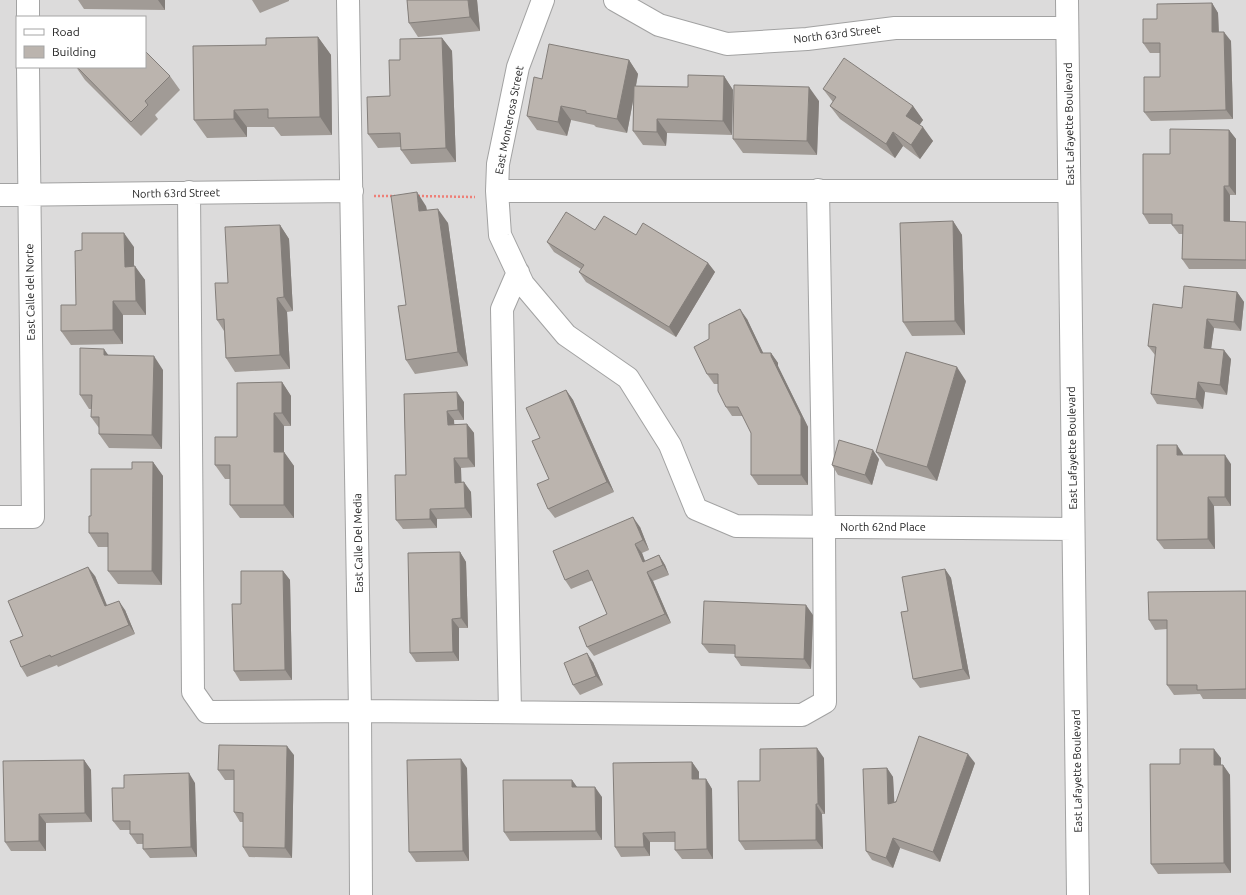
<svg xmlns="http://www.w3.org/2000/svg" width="1246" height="895" font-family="Ubuntu,sans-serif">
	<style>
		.residential { fill: #dcdbdb; fill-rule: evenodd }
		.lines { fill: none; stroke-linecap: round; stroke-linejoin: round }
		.minor-casing { stroke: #a2a2a2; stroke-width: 24 }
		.path { stroke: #ee7f77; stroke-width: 2.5; stroke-dasharray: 2 2; stroke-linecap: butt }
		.minor { stroke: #fff; stroke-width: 22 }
		.wall { fill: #a19b96 }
		.shaded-wall { fill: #837e7a }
		.building { fill: #bbb4ae; stroke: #837e7a }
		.labels { text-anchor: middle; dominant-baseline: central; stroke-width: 3; stroke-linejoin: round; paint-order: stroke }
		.street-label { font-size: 11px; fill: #1e1e1e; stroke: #fff }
	</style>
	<rect width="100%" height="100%" fill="#eeebe5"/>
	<path class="residential" d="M0 0H1246V895H0ZM17 17H145V67H17Z"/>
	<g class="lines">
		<g class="minor-casing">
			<path id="minor" d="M28 0V17
				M348 0 360 711 361 895
				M543 0 518 67 498 164 497 191 500 235 523 284 566 335 628 378 670 445 696 509 736 526 1073 529
				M615 0 659 25 727 44 807 39 895 28H1067
				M1067 0 1078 895
				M497 191H1069
				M189 192 193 692 207 712 360 711 802 715 825 702 824 527 818 190
				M0 195 352 191
				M0 517H33L28 67
				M510 712 502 309 518 272"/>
		</g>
		<path class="path" d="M374 196H395
			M418 196 475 197"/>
		<use href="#minor" class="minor"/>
	</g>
	<path class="wall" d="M78 0H165V10L84 9Z
		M252 0H289V1L260 13Z
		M407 0H477L480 31 418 37 409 23Z
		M1212 3 1218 13 1219 32 1231 41 1233 119 1151 121 1144 112 1160 77V53H1150L1143 43 1157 19Z
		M318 37 331 55 332 135 281 136 274 127H247V137L207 138 194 120Z
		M442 38 452 51 456 162 411 164 401 150V147L378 148 368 134 390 96 400 60Z
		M629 60 638 74 636 86 688 87 724 76 733 90 732 135 667 133 666 146 643 145 633 131 634 96 627 133 596 127 594 125 571 120 567 136 537 130 527 116 542 79Z
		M76 67 170 76 180 90 155 115 158 119 141 136 85 80Z
		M823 89 913 106 923 120 919 125 933 141 920 159 903 146 895 158 840 119 830 106 833 102Z
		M819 101 817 155 743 153 733 139Z
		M1229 130 1236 139V195H1230V222H1246V269H1189L1182 259 1183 234H1179L1172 225V224H1149L1143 214 1170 154Z
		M426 206 427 210 448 223 468 366 415 374 406 360V305Z
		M953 221 962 235 965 335 912 336 903 322Z
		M280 225 289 239 293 311 287 312 290 369 235 372 226 358 224 331 217 320 228 283Z
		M595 230 636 235 708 263 715 272 676 337 586 282 579 272 581 269 554 252 547 242Z
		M134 247V266L145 280 146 315H123V344L71 345 61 331 76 305Z
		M1237 292 1244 302 1241 331 1214 328 1211 348 1231 359 1227 395 1205 392 1203 409 1157 404 1151 394 1155 355 1148 346 1182 308Z
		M747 319 763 353H771L778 363V366L808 427V485H758L751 475V433L743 416H732L726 407 718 384H714L707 374 709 339Z
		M108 355 163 370 162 449 109 448 99 434V428L91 417 92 409H89L80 395Z
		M966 381 937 481 886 466 876 452Z
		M282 382 291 396V426H284V452L294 466V518H240L230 505V479H225L215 465Z
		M566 390 573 400 614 492 555 518 548 509 549 479 540 438Z
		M404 394 464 402V420H454V424H467L474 433 475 467 461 468V482L471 492 472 518 437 519V528L403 529 396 520 406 475Z
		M1183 454V455L1231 464V506H1214L1215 549H1164L1157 540Z
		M879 459 872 485 838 475 832 465Z
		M153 462 163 476 162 585 118 584 108 571V547H98L89 533 91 516 132 469Z
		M640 527 649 550 642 553 645 561 659 555 665 565 669 575 653 581 671 623 594 656 587 647 607 614 593 580 571 589 565 580Z
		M460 552 466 562 468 628H459V661L416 662 410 653Z
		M945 569 951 578 970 679 920 688 913 679Z
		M283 571 290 580 292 680 240 681 234 671 241 604Z
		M95 576 107 605 125 610 135 634 58 667 57 665 27 677 21 667 23 636Z
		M1246 591V699H1203L1200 694 1174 695 1167 685V629L1155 630 1149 620Z
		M813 615 811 669 741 666 735 657V654L709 653 702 644Z
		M593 662 603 685 580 695 573 685Z
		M294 755 292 858 249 857 243 847V822H240L234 812V780H225L218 770Z
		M824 758 825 814H822L823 849 745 850 739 841 760 781Z
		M1221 758V765H1223L1230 775 1231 873 1158 874 1151 864 1180 764Z
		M84 760 91 770 92 822 46 823V851H11L5 842Z
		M692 762 699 772V779H706L712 789 713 859H682L675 850V842H650V856L621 857 615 847Z
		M975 763 940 862 900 848 893 868 872 860 866 851 887 768 893 777 894 802Z
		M467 768 469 861 416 862 409 852Z
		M572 780 577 787 602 797V840L510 841 504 832Z
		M195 783 197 857 150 858 143 849V844H137L130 834V830H120L113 821 124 788Z"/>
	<path class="shaded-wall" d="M158 0H165V10Z
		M468 0H477L480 31 470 17Z
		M1212 3 1218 13 1219 41 1212 32Z
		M1224 32 1231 41 1233 119 1226 110Z
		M318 37 331 55 332 135 320 117Z
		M442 38 452 51 456 162 446 148Z
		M629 60 638 74 627 133 617 119Z
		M724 76 733 90 732 135 723 121Z
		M809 87 819 101 817 155 807 141Z
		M561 106 571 120 567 136 558 122Z
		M913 106 923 120 916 130 906 116Z
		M234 110 247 127V137L234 119Z
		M657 119 667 133 666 146 657 132Z
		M923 127 933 141 920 159 911 145Z
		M1229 130 1236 139V195L1229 186Z
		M893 132 903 146 895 158 886 144Z
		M1224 186 1230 195V231L1224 221Z
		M417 192 426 206 429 225 419 211Z
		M438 209 448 223 468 366 458 352Z
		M953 221 962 235 965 335 955 321Z
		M280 225 289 239 293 311 284 297Z
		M124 233 134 247V280L125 267Z
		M708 263 715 272 676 337 669 327Z
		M135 266 145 280 146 315 136 301Z
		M1237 292 1244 302 1241 331 1234 322Z
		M277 298 287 312 290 369 280 355Z
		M113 301 123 315V344L113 330Z
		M740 309 747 319 768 363 761 353Z
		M1207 319 1214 328 1210 357 1204 348Z
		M104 349 114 363 104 355Z
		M1224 350 1231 359 1227 395 1220 385Z
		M771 353 778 363V366L808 427V485L801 475 771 356Z
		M154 356 163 370 162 449 152 435Z
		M957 367 966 381 937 481 927 467Z
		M282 382 291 396V426L282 413Z
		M1198 382 1205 392 1203 409 1196 399Z
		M566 390 573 400 614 492 607 482Z
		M457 392 464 402V420L458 410Z
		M447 411 454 420 455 434 448 425Z
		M274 413 284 426V466L274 452Z
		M467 424 474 433 475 467 468 458Z
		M1177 445 1183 454V465L1177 455Z
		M873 450 879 459 872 485 865 475Z
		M284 452 294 466V518L284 505Z
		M1225 455 1231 464V506L1225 497Z
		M454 458 461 468 462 492 455 483Z
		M153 462 163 476 162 585 152 571Z
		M464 482 471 492 472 518 465 508Z
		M1208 497 1214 506 1215 549 1208 539Z
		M430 509 437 519V528L430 519Z
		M633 517 640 527 649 550 643 540Z
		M635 544 642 553 649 572 643 562Z
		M460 552 466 562 468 628 461 618Z
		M659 555 665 565 669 575 663 565Z
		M88 567 95 576 111 616 105 606Z
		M945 569 951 578 970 679 963 669Z
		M283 571 290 580 292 680 285 670Z
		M647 572 653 581 671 623 665 614Z
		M119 601 125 610 135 634 129 625Z
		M806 605 813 615 811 669 804 659Z
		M452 619 459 628V661L453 652Z
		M587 653 593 662 603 685 596 676Z
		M287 746 294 755 292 858 285 848Z
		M817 748 824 758 825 814 818 804Z
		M1214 749 1221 758V775L1214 765Z
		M968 754 975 763 940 862 933 852Z
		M461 759 467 768 469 861 463 851Z
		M84 760 91 770 92 822 85 813Z
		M692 762 699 772V789L692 779Z
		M1223 765 1230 775 1231 873 1224 863Z
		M887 768 893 777 895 814 888 804Z
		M189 773 195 783 197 857 191 847Z
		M706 779 712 789 713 859 707 849Z
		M572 780 579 790 572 787Z
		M595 787 602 797V840L596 831Z
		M816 804 822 814 823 849 816 840Z
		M39 814 46 823V851L39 841Z
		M643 833 650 842V856L644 847Z
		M893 838 900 848 893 868 886 858Z"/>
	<path class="building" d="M407 0H468L470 17 409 23Z
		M1212 3V32H1224L1226 110 1144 112V77H1160V43H1143V19H1157V4Z
		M318 37 320 117 268 118V109L234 110V119L194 120 193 46 266 45V38Z
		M442 38 446 148 401 150 400 133 368 134 367 97 390 96 389 60H400V39Z
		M549 44 629 60 617 119 586 113V111L561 106 558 122 527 116 534 77 542 79Z
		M145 51 170 76 145 101 148 105 131 122 77 67H145Z
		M844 58 913 106 906 116 923 127 911 145 893 132 886 144 830 106 836 97 823 89Z
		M688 75 724 76 723 121 657 119V132L633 131 634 86 688 87Z
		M734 85 809 87 807 141 733 139Z
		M1170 129 1229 130V186H1224V221L1246 222V260L1182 259 1183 225H1172V214H1143V154H1170Z
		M417 192 419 211 438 209 458 352 406 360 398 306 406 305 391 196Z
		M566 212 595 230 604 216 636 235 643 223 708 263 669 327 579 272 584 265 547 242Z
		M953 221 955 321 903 322 900 223Z
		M280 225 284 297 277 298 280 355 226 358 224 319 217 320 215 283H228L225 227Z
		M82 233H124L125 267 135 266 136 301H113V330L61 331V305H76L75 251 82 250Z
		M1184 286 1237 292 1234 322 1207 319 1204 348 1224 350 1220 385 1198 382 1196 399 1151 394 1156 347 1148 346 1153 304 1182 308Z
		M740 309 761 353H771V356L801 417V475H751V433L738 407H726L718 391V374H707L694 347 709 339V324Z
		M80 348 104 349V355L154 356 152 435 99 434V417H91L92 395H80Z
		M906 352 957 367 927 467 876 452Z
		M282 382V413H274V452H284V505H230V465H215V437H237V383Z
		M566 390 607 482 548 509 537 484 549 479 532 441 540 438 526 408Z
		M457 392 458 410 447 411 448 425 467 424 468 458H454L455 483 464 482 465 508 430 509V519L396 520 395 475H406L404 394Z
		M839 440 873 450 865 475 832 465Z
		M1157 445H1177V455H1225V497H1208V539L1157 540Z
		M132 462H153L152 571H108V533H89V516H91V469H132Z
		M633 517 643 540 635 544 643 562 659 555 663 565 647 572 665 614 587 647 579 627 607 614 588 570 565 580 553 551Z
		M460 552 461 618 452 619 453 652 410 653 408 553Z
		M88 567 105 606 119 601 129 625 51 657 50 655 21 667 10 641 23 636 8 601Z
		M945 569 963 669 913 679 901 612 908 611 902 577Z
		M241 571H283L285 670 234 671 232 604H241Z
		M1246 591V689L1197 690V685H1167V620H1149L1148 592Z
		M704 601 806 605 804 659 735 657V645L702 644Z
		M587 653 596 676 573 685 564 663Z
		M919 736 968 754 933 852 893 838 886 858 866 851 863 769 887 768 888 804 896 802Z
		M219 745 287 746 285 848 243 847V813L234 812V770H218Z
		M817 748 818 804H816V840L739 841 738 781H760V749Z
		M1180 749H1214V765H1223L1224 863 1151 864 1150 764H1180Z
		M461 759 463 851 409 852 407 760Z
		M84 760 85 813 39 814V841L5 842 3 761Z
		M692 762V779H706L707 849 675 850V832L643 833 644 847H615L613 763Z
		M189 773 191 847 143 849V834H130V821H113L112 788H124V775Z
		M503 780H572V787H595L596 831 504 832Z"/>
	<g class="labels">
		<g class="street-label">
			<text transform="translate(837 34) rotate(-7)">North 63rd Street</text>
			<text transform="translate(509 120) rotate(-79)">East Monterosa Street</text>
			<text transform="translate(1069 124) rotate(-91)">East Lafayette Boulevard</text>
			<text transform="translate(176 193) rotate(-1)">North 63rd Street</text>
			<text transform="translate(30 292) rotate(-91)">East Calle del Norte</text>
			<text transform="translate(1072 448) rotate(-91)">East Lafayette Boulevard</text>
			<text x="883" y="527">North 62nd Place</text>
			<text transform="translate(358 543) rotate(-91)">East Calle Del Media</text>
			<text transform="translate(1077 771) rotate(-91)">East Lafayette Boulevard</text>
		</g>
	</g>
	<rect x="16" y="16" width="130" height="52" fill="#ffffff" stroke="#a5a5a5"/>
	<rect x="24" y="29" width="20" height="6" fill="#ffffff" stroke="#a5a5a5"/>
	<text x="52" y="36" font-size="12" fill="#1e1e1e">Road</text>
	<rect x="24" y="46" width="20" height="12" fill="#bbb4ae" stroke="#a5a5a5"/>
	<text x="52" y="56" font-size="12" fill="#1e1e1e">Building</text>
</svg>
